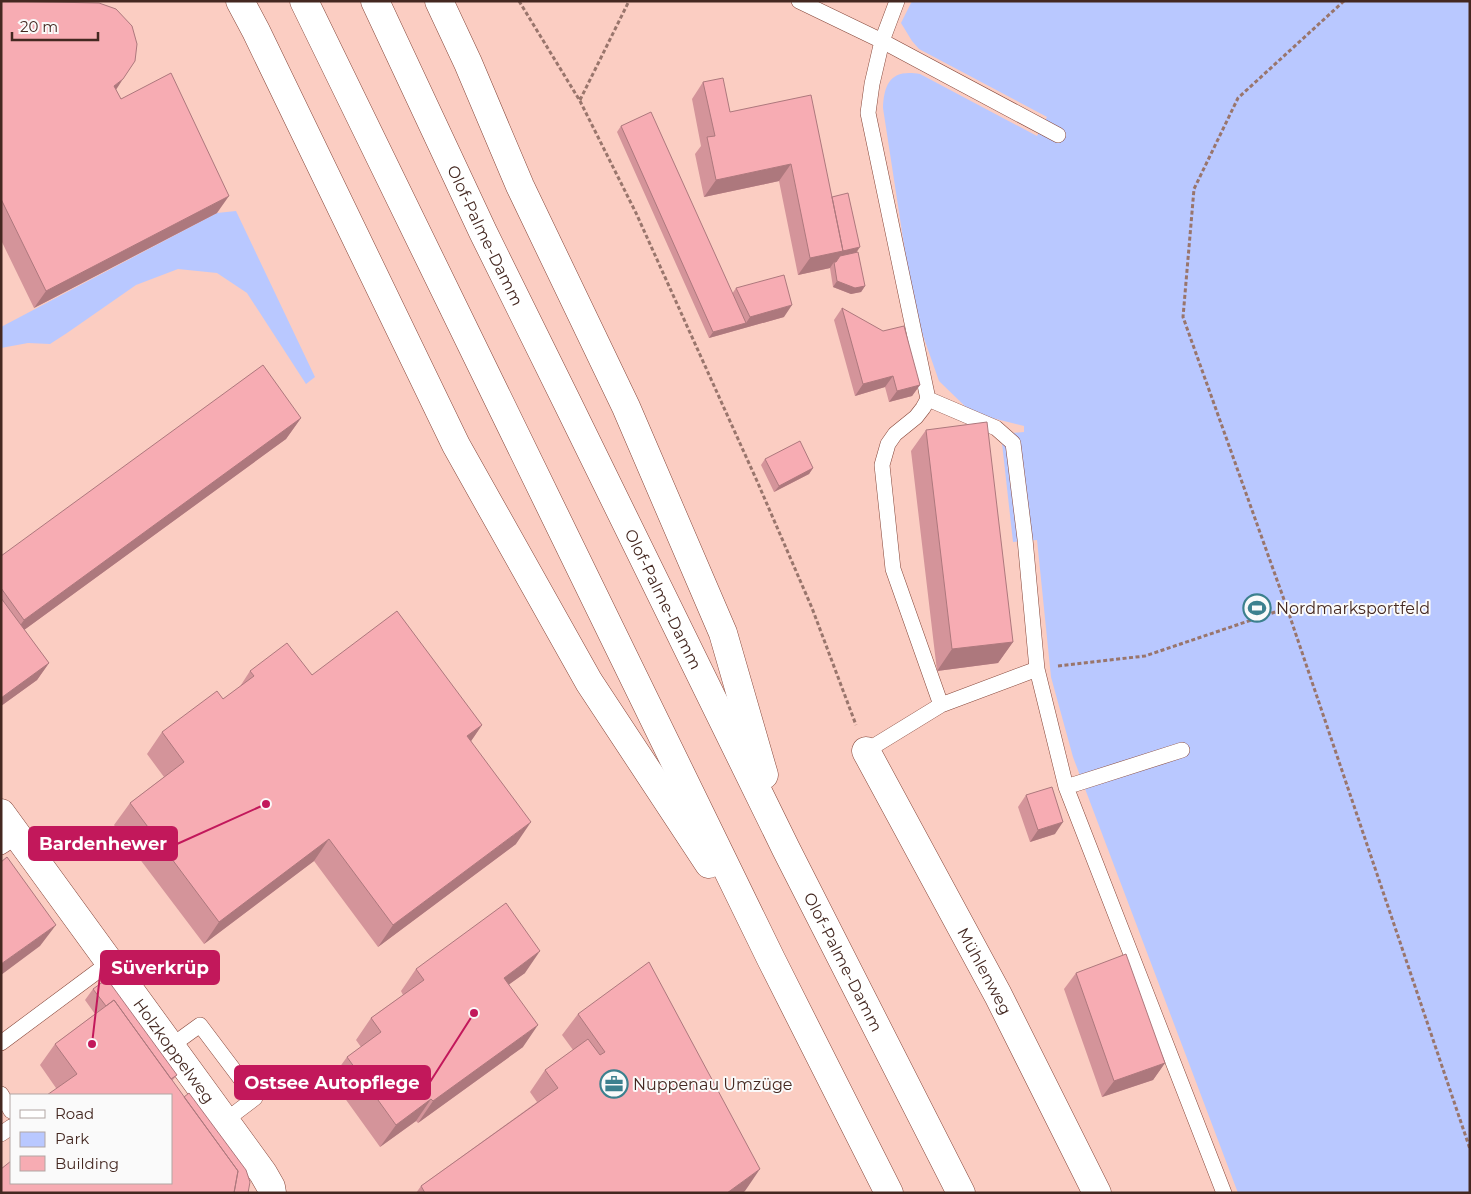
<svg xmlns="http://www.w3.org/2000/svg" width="1471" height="1194" font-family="Montserrat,sans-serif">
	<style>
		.green { fill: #b9c8ff }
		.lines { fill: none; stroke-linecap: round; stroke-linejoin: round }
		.service-casing { stroke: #854538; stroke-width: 16 }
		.minor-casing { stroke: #854538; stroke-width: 29 }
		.trunk-casing { stroke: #854538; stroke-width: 29 }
		.path { stroke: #99756c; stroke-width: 3; stroke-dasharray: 4 2.5; stroke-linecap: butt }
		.service { stroke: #fff; stroke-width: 15 }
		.minor { stroke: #fff; stroke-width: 28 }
		.trunk { stroke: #fff; stroke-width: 28 }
		.wall { fill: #d4949a }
		.shaded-wall { fill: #ad787d }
		.building { fill: #f7acb3; stroke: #ad787d }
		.labels { text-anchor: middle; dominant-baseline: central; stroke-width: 4; stroke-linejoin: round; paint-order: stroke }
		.street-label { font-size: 16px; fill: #442821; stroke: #fafafa }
		.poi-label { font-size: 16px; fill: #442821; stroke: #fafafa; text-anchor: start }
		.leader { fill: none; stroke: #c2185b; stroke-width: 2 }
		.callout-dot { fill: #c2185b; stroke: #fafafa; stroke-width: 2 }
		.callout { fill: #c2185b; stroke: #c2185b; stroke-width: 2 }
		.callout-label { font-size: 18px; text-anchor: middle; font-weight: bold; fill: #fff }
	</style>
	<rect width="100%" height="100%" fill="#fbcdc2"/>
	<path class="green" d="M912 1H1470V1193H1238L1073 757 1051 677 1037 540 1013 542 1001 434 1024 432V426L972 413 939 381 914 310 883 108C884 82 892 69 920 74L1037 136 1047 117 919 49 912 41 901 23Z
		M236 211 315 377 306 384 247 293 217 273 178 269 136 285 67 333 50 344 28 343 1 348V327L217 213Z"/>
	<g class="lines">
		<g class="service-casing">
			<path id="service" d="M799 1 882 41 1058 135
				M928 399 996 428 1013 443 1025 539 1037 669 941 705
				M1037 669 1066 787 1224 1193
				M866 751 941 705 893 569 882 465 888 444 895 434 916 417 923 408 928 399 868 113 872 84 882 41 897 1
				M1066 787 1182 750
				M1 847 18 836
				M1 1043 110 962
				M171 1046 200 1025 255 1098 226 1120
				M1 1094 11 1111
				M1 1134 11 1127"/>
		</g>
		<g class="minor-casing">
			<g id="minor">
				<path id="s1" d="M866 751 998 995 1097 1193"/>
				<path id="s2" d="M1 813 263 1173 271 1187 272 1193"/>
			</g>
		</g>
		<g class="trunk-casing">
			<g id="trunk">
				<path d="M240 1 256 31 456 445 589 682 709 864"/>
				<path d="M304 1 771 959 889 1193"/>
				<path id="s3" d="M375 1 483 232 567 402 786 849 961 1193"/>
				<path d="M439 1 468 63 520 186 626 407 723 633 764 775"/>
			</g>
		</g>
		<path class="path" d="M519 1 580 101 636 213 757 481 812 608 856 725
			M1344 1 1238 98 1194 189 1183 317 1287 608 1470 1149
			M580 100 629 1
			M1058 666 1145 656 1287 608"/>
		<use href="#service" class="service"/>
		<use href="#minor" class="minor"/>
		<use href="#trunk" class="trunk"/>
	</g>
	<path class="wall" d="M1 1 116 90 121 99 217 213 34 308 1 240Z
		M703 82 730 112 832 197 855 253 865 286 861 292 851 294 833 287 830 268 798 275 779 181 704 197 695 154 701 146 692 99Z
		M621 126 732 294 736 288 784 317 709 338 617 132Z
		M842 308 920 385 912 396 889 402 885 387 855 396 834 320Z
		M301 418 286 439 24 630 49 663 37 680 1 706V556Z
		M926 430 1013 642 998 663 937 671 911 451Z
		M765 459 813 468 809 474 774 492 761 465Z
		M250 671 312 675 482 725 471 741 516 844 378 947 314 861 204 944 114 825 130 803 164 777 147 754 162 732 223 699 239 688Z
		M1026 795 1055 834 1030 842 1018 807Z
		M416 969 525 973 509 984 523 1047 418 1123 416 1121 380 1147 331 1079 347 1057 361 1047 356 1040 371 1018 403 995 401 991Z
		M1076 973 1165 1063 1153 1080 1102 1097 1064 989Z
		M93 989 177 1075 172 1081 171 1183 56 1088 40 1065 55 1044 95 1014 85 1000Z
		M578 1014 745 1191 742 1193H416L421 1186 537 1102 530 1092 545 1070 573 1050 562 1035Z"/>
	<path class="shaded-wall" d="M123 79 112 96 114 86Z
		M791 164 779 181 704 197 716 180Z
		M229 196 217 213 34 308 46 291Z
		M860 247 852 259 834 262 830 268 798 275 810 258Z
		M837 281 865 286 861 292 851 294 833 287Z
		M792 305 784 317 709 338 713 332 746 323 750 317Z
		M893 376 885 387 855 396 863 384Z
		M920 385 912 396 889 402 897 391Z
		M301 418 286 439 9 641 24 620Z
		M813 468 809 474 774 492 779 486Z
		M1013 642 998 663 937 671 952 649Z
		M49 663 37 680 1 706V698Z
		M482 725 467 747V736Z
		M531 822 516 844 378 947 393 925Z
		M1063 822 1055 834 1030 842 1038 830Z
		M329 839 314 861 204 944 219 922Z
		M56 925 40 946 1 975V964Z
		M540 951 525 973 489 999 504 978Z
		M538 1025 523 1047 418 1123 433 1101Z
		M1165 1063 1153 1080 1102 1097 1114 1081Z
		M431 1099 416 1121 380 1147 396 1125Z
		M760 1169 745 1191 742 1193H727Z"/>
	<path class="building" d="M1 1 99 3 116 9 132 26 137 44 135 61 123 79 114 86 121 99 171 73 229 196 46 291 1 199Z
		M723 78 730 112 811 95 843 251 810 258 791 164 716 180 707 137 715 136 703 82Z
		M651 112 746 323 713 332 621 126Z
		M848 193 860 247 843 251 832 197Z
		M858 252 865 286 855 288 837 281 834 262H836L840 256Z
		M784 275 792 305 750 317 736 288Z
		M842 308 883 331 904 326 920 385 897 391 893 376 863 384Z
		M263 365 301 418 24 620 1 588V556Z
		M987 422 1013 642 952 649 926 430Z
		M800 441 813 468 779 486 765 459Z
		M1 598 49 663 1 698Z
		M397 611 482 725 467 736 531 822 393 925 329 839 219 922 130 803 184 762 162 732 217 691 223 699 254 676 250 671 287 643 312 675Z
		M1052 787 1063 822 1038 830 1026 795Z
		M7 857 56 925 1 964V862Z
		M506 903 540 951 504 978 538 1025 433 1101 431 1099 396 1125 347 1057 381 1032 371 1018 424 980 416 969Z
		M1126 954 1165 1063 1114 1081 1076 973Z
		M649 962 760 1169 727 1193H425L421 1186 558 1088 545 1070 588 1039 600 1055 605 1052 578 1014Z
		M107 979 177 1075 171 1079 114 1000 106 1006 93 989Z
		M114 1000 238 1171 234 1193H1V1169L11 1161V1183H171V1095H47L77 1074 55 1044Z
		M189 1093 246 1170 250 1182 248 1193H234L238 1171 184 1097Z"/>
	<defs>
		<g id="stadium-ring" transform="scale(1.4375)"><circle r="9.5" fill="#fafafa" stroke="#3c808e" stroke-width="1.5"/><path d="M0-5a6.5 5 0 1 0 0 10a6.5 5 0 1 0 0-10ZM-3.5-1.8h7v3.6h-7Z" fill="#3c808e"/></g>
		<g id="office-ring" transform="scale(1.4375)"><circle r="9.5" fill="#fafafa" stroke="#3c808e" stroke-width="1.5"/><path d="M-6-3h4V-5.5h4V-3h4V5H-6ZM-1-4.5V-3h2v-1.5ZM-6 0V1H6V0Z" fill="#3c808e"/></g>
	</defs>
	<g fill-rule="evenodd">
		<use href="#stadium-ring" x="1257" y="608"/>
		<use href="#office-ring" x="614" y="1084"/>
	</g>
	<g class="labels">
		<g class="street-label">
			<text stroke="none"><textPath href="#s3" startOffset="259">Olof-Palme-Damm</textPath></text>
			<text stroke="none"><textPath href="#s3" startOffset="664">Olof-Palme-Damm</textPath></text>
			<text stroke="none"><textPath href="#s3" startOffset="1069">Olof-Palme-Damm</textPath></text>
			<text stroke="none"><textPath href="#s1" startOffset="250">Mühlenweg</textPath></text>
			<text stroke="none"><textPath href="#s2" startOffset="294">Holzkoppelweg</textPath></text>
		</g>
		<g class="poi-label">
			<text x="1276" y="608">Nordmarksportfeld</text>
			<text x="633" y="1084">Nuppenau Umzüge</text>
		</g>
	</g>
	<path class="leader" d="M266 804L177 844M92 1044L101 967M474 1013L430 1082"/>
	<g class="callout-dot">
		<circle cx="266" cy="804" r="5"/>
		<circle cx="92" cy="1044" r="5"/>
		<circle cx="474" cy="1013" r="5"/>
	</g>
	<g class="callout">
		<rect x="29" y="827" width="148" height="33" rx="5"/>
		<rect x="101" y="951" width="118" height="33" rx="5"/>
		<rect x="235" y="1066" width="195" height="33" rx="5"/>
	</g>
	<g class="callout-label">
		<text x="103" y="850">Bardenhewer</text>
		<text x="160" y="974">Süverkrüp</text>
		<text x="332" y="1089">Ostsee Autopflege</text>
	</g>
	<rect width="1471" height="1194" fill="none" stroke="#442821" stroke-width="5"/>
	<rect x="10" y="1094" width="162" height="90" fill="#fafafa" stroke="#b1a6a3"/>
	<rect x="20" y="1110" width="25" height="8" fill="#ffffff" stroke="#b1a6a3"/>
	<text x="55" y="1119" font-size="15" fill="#442821">Road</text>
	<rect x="20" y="1132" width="25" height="15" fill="#b9c8ff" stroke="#b1a6a3"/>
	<text x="55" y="1144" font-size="15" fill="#442821">Park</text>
	<rect x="20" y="1156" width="25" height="15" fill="#f7acb3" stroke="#b1a6a3"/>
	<text x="55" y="1169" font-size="15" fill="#442821">Building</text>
	<path d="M12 32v8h86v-8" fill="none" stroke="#442821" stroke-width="2.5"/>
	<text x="20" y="32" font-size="15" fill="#442821" stroke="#fafafa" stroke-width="4" paint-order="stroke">20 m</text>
</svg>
